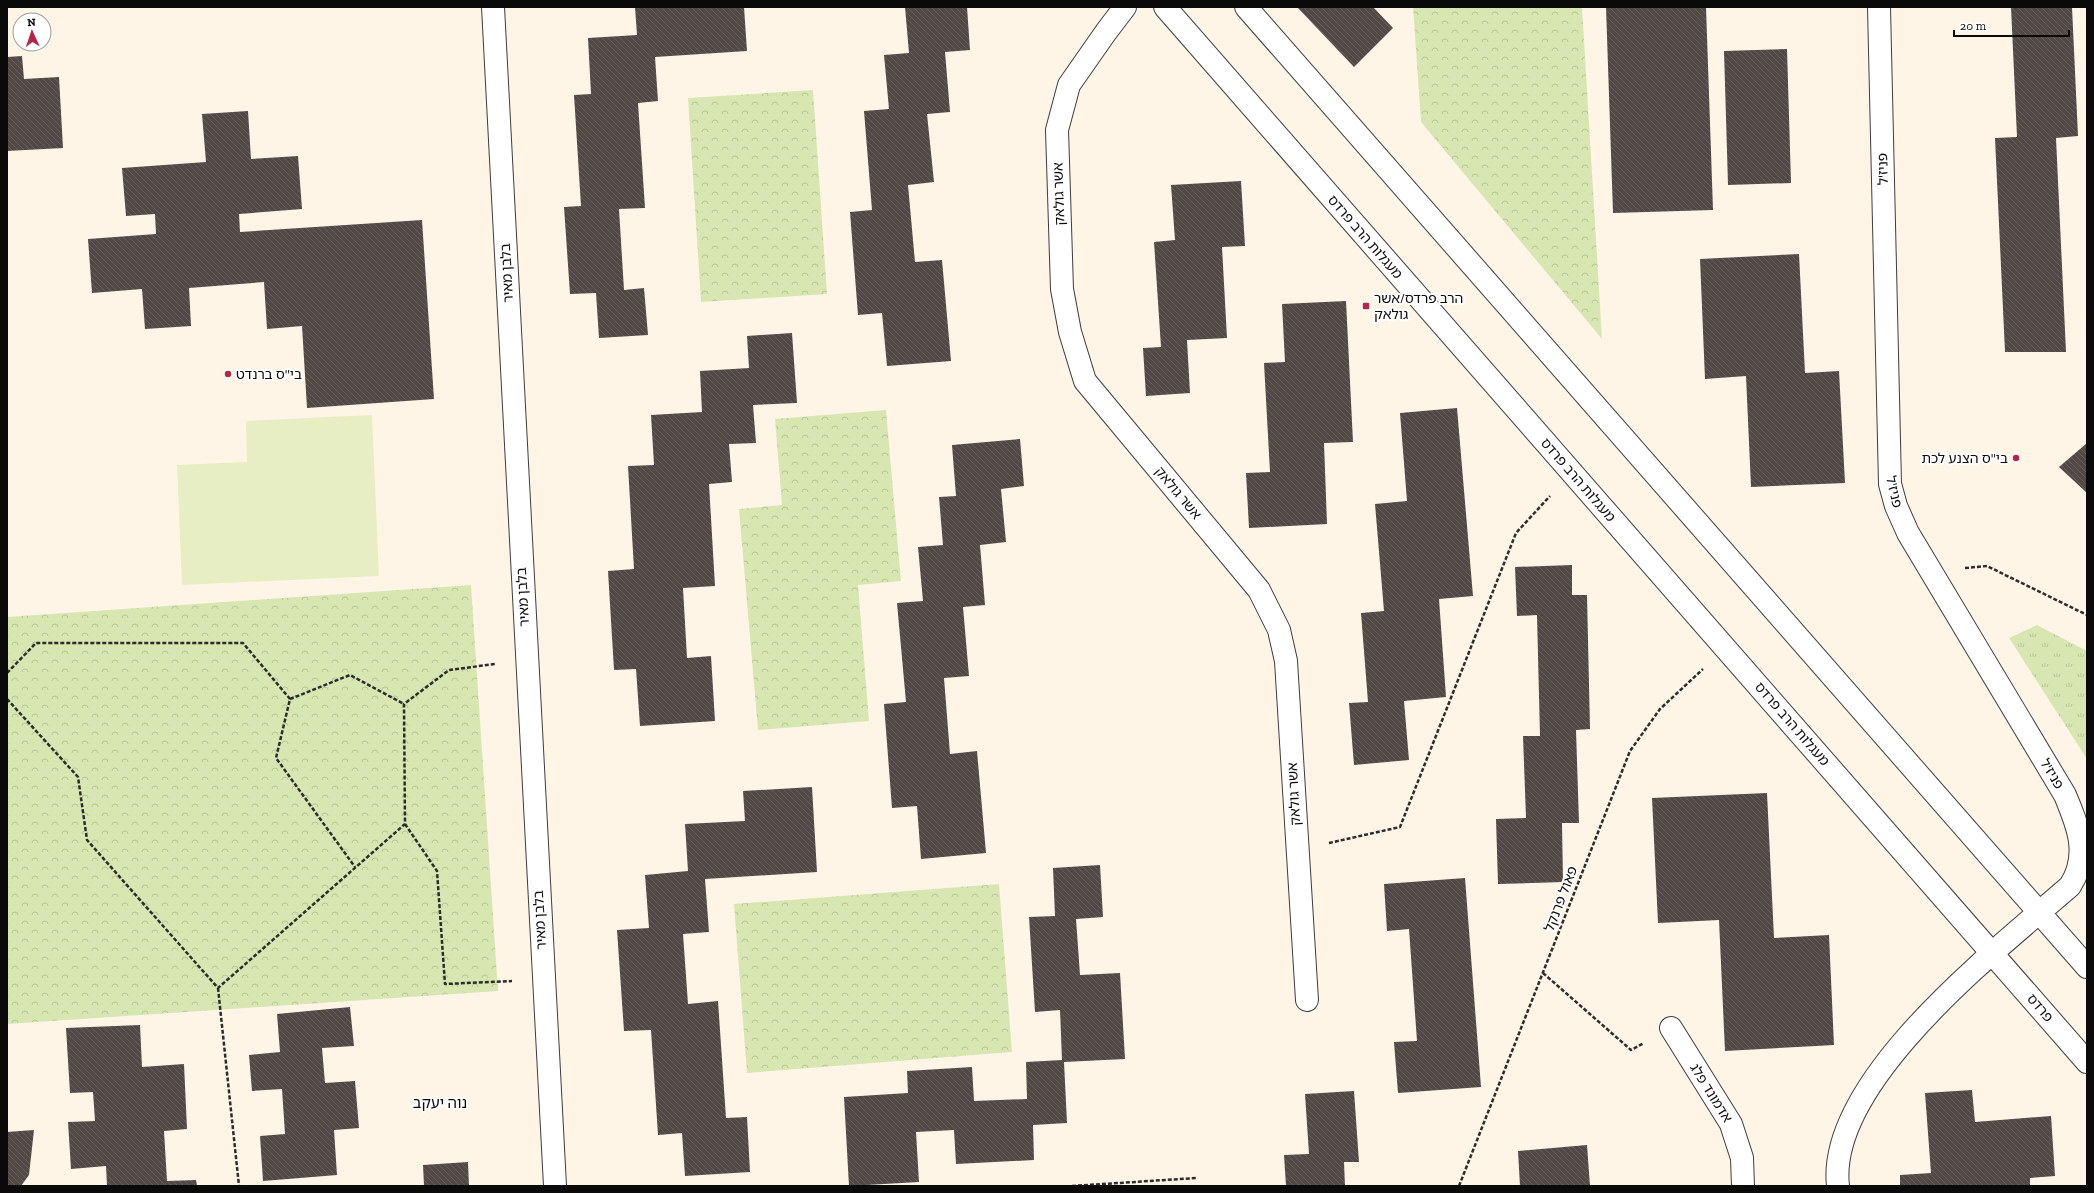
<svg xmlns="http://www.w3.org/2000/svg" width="2094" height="1193" font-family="'Zilla Slab','Noto Sans Hebrew',serif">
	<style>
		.grass { fill: url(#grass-tufts) }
		.park { fill: url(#park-crowns) }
		.pitch { fill: #e8eec4 }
		.building { fill: url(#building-back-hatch) }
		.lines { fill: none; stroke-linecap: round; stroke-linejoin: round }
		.minor-casing { stroke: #3d3d3d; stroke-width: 24 }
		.tertiary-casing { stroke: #3d3d3d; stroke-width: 24 }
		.path { stroke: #2c2c2c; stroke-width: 2.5; stroke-dasharray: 4 2; stroke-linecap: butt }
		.minor { stroke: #fff; stroke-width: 22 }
		.tertiary { stroke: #fff; stroke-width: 22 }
		.poi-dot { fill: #b62549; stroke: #fff; stroke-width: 1.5 }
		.labels { text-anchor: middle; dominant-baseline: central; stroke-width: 4; stroke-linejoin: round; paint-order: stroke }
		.street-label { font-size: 14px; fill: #0a0a0a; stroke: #fff }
		.poi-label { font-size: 14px; fill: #0a0a0a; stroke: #fff; text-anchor: start }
		.neighbourhood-label { font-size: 15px; fill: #0a0a0a; stroke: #fff }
	</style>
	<defs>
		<pattern id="grass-tufts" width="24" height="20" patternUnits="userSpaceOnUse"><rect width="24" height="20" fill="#d8e7b2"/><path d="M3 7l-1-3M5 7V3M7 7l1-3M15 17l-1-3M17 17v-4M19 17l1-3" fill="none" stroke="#b8c598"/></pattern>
		<pattern id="park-crowns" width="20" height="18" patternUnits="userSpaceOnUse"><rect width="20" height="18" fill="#d8e7b2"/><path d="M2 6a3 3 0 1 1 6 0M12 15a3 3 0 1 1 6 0" fill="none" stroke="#b8c598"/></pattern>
		<pattern id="building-back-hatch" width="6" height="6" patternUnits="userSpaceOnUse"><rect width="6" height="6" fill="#524946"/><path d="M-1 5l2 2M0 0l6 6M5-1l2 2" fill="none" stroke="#665f5c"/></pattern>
	</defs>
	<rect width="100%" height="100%" fill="#fff5e7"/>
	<path class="grass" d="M2037 625 2087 651V759L2009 638Z"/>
	<path class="park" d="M1413 7H1582L1602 339 1421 122Z
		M813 90 827 294 701 302 688 98Z
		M886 410 901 581 858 585 869 721 758 730 739 509 782 505 775 419Z
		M471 585 498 991 7 1024V617Z
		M999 884 1012 1052 747 1073 734 904Z"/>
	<path class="pitch" d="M372 415 379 576 182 585 177 465 247 462 246 421Z"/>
	<path class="building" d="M635 7H744L747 51 655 57 658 101 638 103 645 208 619 209 624 290 644 288 648 335 599 338 596 293 570 294 564 207 581 206 574 95 591 94 588 38 637 35Z
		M905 7H967L970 50 945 52 950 112 927 114 934 182 908 185 915 262 942 260 951 361 887 366 882 313 858 315 850 212 872 210 864 111 889 109 884 55 909 53Z
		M1297 7H1373L1393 28 1354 67Z
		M1606 7H1706L1713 210 1613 213Z
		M2011 7H2072L2078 136 2056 138 2066 352H2005L1995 138 2017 137Z
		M1787 49 1791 183 1728 185 1724 51Z
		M22 56 24 79 59 77 63 148 7 151V57Z
		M248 111 251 159 298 156 302 209 239 214 240 232 422 220 434 399 307 408 302 326 267 329 264 282 189 288 191 326 145 329 142 289 92 293 88 239 156 234 155 214 126 216 122 168 206 162 202 114Z
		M1241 181 1245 246 1222 247 1227 338 1187 340 1190 393 1146 396 1143 348 1161 347 1154 242 1175 240 1171 185Z
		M1799 254 1805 373 1839 371 1845 483 1751 487 1746 376 1705 379 1700 259Z
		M1346 301 1353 442 1324 443 1327 524 1249 528 1246 473 1270 472 1264 363 1285 362 1282 304Z
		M792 333 797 403 753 405 756 443 729 444 732 482 709 484 715 586 683 588 687 658 711 656 715 721 640 726 636 669 614 670 608 571 634 569 628 466 654 465 651 415 702 412 700 371 749 368 747 336Z
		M1457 408 1473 596 1439 599 1446 697 1404 701 1409 760 1354 765 1349 703 1368 702 1361 613 1384 611 1375 504 1407 501 1400 413Z
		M1020 439 1024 486 1001 489 1006 542 980 545 985 605 963 607 969 676 944 678 950 754 977 751 986 853 921 859 917 806 892 808 884 704 906 702 897 603 923 601 918 547 943 545 939 497 956 496 952 445Z
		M2087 443V493L2059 467Z
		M1572 565V595H1587L1590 729 1576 730 1579 823H1562L1563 882 1498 884 1496 819 1526 818 1523 736H1540L1537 615 1517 616 1515 567Z
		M812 787 817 872 705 879 709 932 683 934 688 1004 718 1001 726 1118 747 1117 750 1172 685 1176 682 1133 658 1135 651 1030 624 1031 617 930 649 928 645 875 688 871 685 824 745 821 743 791Z
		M1767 793 1774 938 1829 935 1834 1045 1725 1051 1719 920 1658 923 1652 798Z
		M1100 865 1103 917 1076 919 1080 975 1120 973 1125 1059 1064 1062 1067 1123 1033 1125 1034 1160 956 1164 954 1130 916 1132 919 1182 849 1186 844 1097 908 1093 907 1071 972 1067 974 1101 1027 1099 1026 1062 1062 1060 1060 1010 1035 1012 1029 917 1055 916 1053 868Z
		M1465 878 1481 1087 1398 1093 1394 1042 1417 1041 1409 929 1387 931 1384 884Z
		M350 1007 354 1046 322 1048 325 1083 355 1081 359 1128 334 1130 337 1175 263 1181 260 1136 285 1134 282 1089 252 1091 249 1055 280 1052 277 1014Z
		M140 1025 142 1067 184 1064 187 1129 164 1131 167 1181 196 1180 197 1186H107L106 1166 71 1169 68 1122 95 1121 93 1092 70 1093 66 1028Z
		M1972 1090 1975 1122 2051 1116 2055 1176 2030 1178V1186H1900V1175L1931 1173 1925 1093Z
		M1354 1091 1359 1162H1344L1345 1186H1286L1284 1155 1309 1154 1305 1094Z
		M34 1130 29 1175 21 1186H7V1132Z
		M1587 1145 1590 1186H1520L1518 1151Z
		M468 1162 469 1186H424L423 1165Z"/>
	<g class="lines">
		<g class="minor-casing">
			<path id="minor" d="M493 7 555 1186
				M1125 7 1106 32 1069 85 1057 130 1062 289 1070 332 1085 381 1259 590 1279 630 1286 661 1307 1000
				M1671 1028 1731 1124 1742 1158 1743 1186
				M1838 1186C1826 1081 1998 949 2070 886 2090 855 2078 826 2065 795L1908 533 1896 506 1890 484 1879 7"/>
		</g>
		<g class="tertiary-casing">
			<path id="tertiary" d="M1165 7 2087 1062
				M1246 7 2087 967"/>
		</g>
		<path class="path" d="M1965 568 1987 566 2087 615
			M7 673 36 643H243L290 699 276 758 355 867
			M7 699 78 777 87 840 218 988 405 824 404 704 449 670 495 664
			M290 699 350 675 404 704
			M405 824 437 871 445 984 512 981
			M1329 843 1400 827 1516 533 1550 496
			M1543 973 1631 1050 1644 1043
			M218 988 239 1186
			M1072 1186 1196 1178
			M1459 1186 1630 751 1660 709 1703 669"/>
		<use href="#minor" class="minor"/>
		<use href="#tertiary" class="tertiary"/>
	</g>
	<g class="poi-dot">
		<rect x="1362" y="302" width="8" height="8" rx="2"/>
		<circle cx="228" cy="374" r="4"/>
		<circle cx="2016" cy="458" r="4"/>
	</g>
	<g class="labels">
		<g class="street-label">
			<text transform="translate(1883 169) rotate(-91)">פניז'ל</text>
			<text transform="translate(1059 194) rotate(-92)">אשר גולאק</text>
			<text transform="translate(1365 237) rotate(49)">מעגלות הרב פרדס</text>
			<text transform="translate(507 273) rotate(-93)">בלבן מאיר</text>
			<text transform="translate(1578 480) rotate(49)">מעגלות הרב פרדס</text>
			<text transform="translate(1894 492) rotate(77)">פניז'ל</text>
			<text transform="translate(1178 493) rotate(50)">אשר גולאק</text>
			<text transform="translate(523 597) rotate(-93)">בלבן מאיר</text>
			<text transform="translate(1792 724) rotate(49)">מעגלות הרב פרדס</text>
			<text transform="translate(2052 774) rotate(59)">פניז'ל</text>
			<text transform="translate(1294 794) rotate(-93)">אשר גולאק</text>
			<text transform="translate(1561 899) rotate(-69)">פאול פרנקל</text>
			<text transform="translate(540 920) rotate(-93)">בלבן מאיר</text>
			<text transform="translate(2040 1008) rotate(49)">פרדס</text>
			<text transform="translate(1711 1093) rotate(58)">אדמונד פלג</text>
		</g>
		<g class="poi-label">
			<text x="1374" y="298">הרב פרדס/אשר<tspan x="1374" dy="16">גולאק</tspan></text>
			<text x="236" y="374">בי"ס ברנדט</text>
			<text x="2008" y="458" text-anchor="end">בי"ס הצנע לכת</text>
		</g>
		<g class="neighbourhood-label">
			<text x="440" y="1103">נוה יעקב</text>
		</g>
	</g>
	<rect width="2094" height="1193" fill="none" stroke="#0a0a0a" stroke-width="16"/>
	<g transform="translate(32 32) rotate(357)"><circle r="19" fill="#ffffff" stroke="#9d9d9d"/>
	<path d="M0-3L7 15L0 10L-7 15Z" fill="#b62549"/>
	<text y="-6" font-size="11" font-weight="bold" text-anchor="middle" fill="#0a0a0a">N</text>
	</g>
	<path d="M1954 30v6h115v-6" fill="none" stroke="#0a0a0a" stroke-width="2"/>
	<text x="1960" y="30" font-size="12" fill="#0a0a0a" stroke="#ffffff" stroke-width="3" paint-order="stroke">20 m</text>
</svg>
